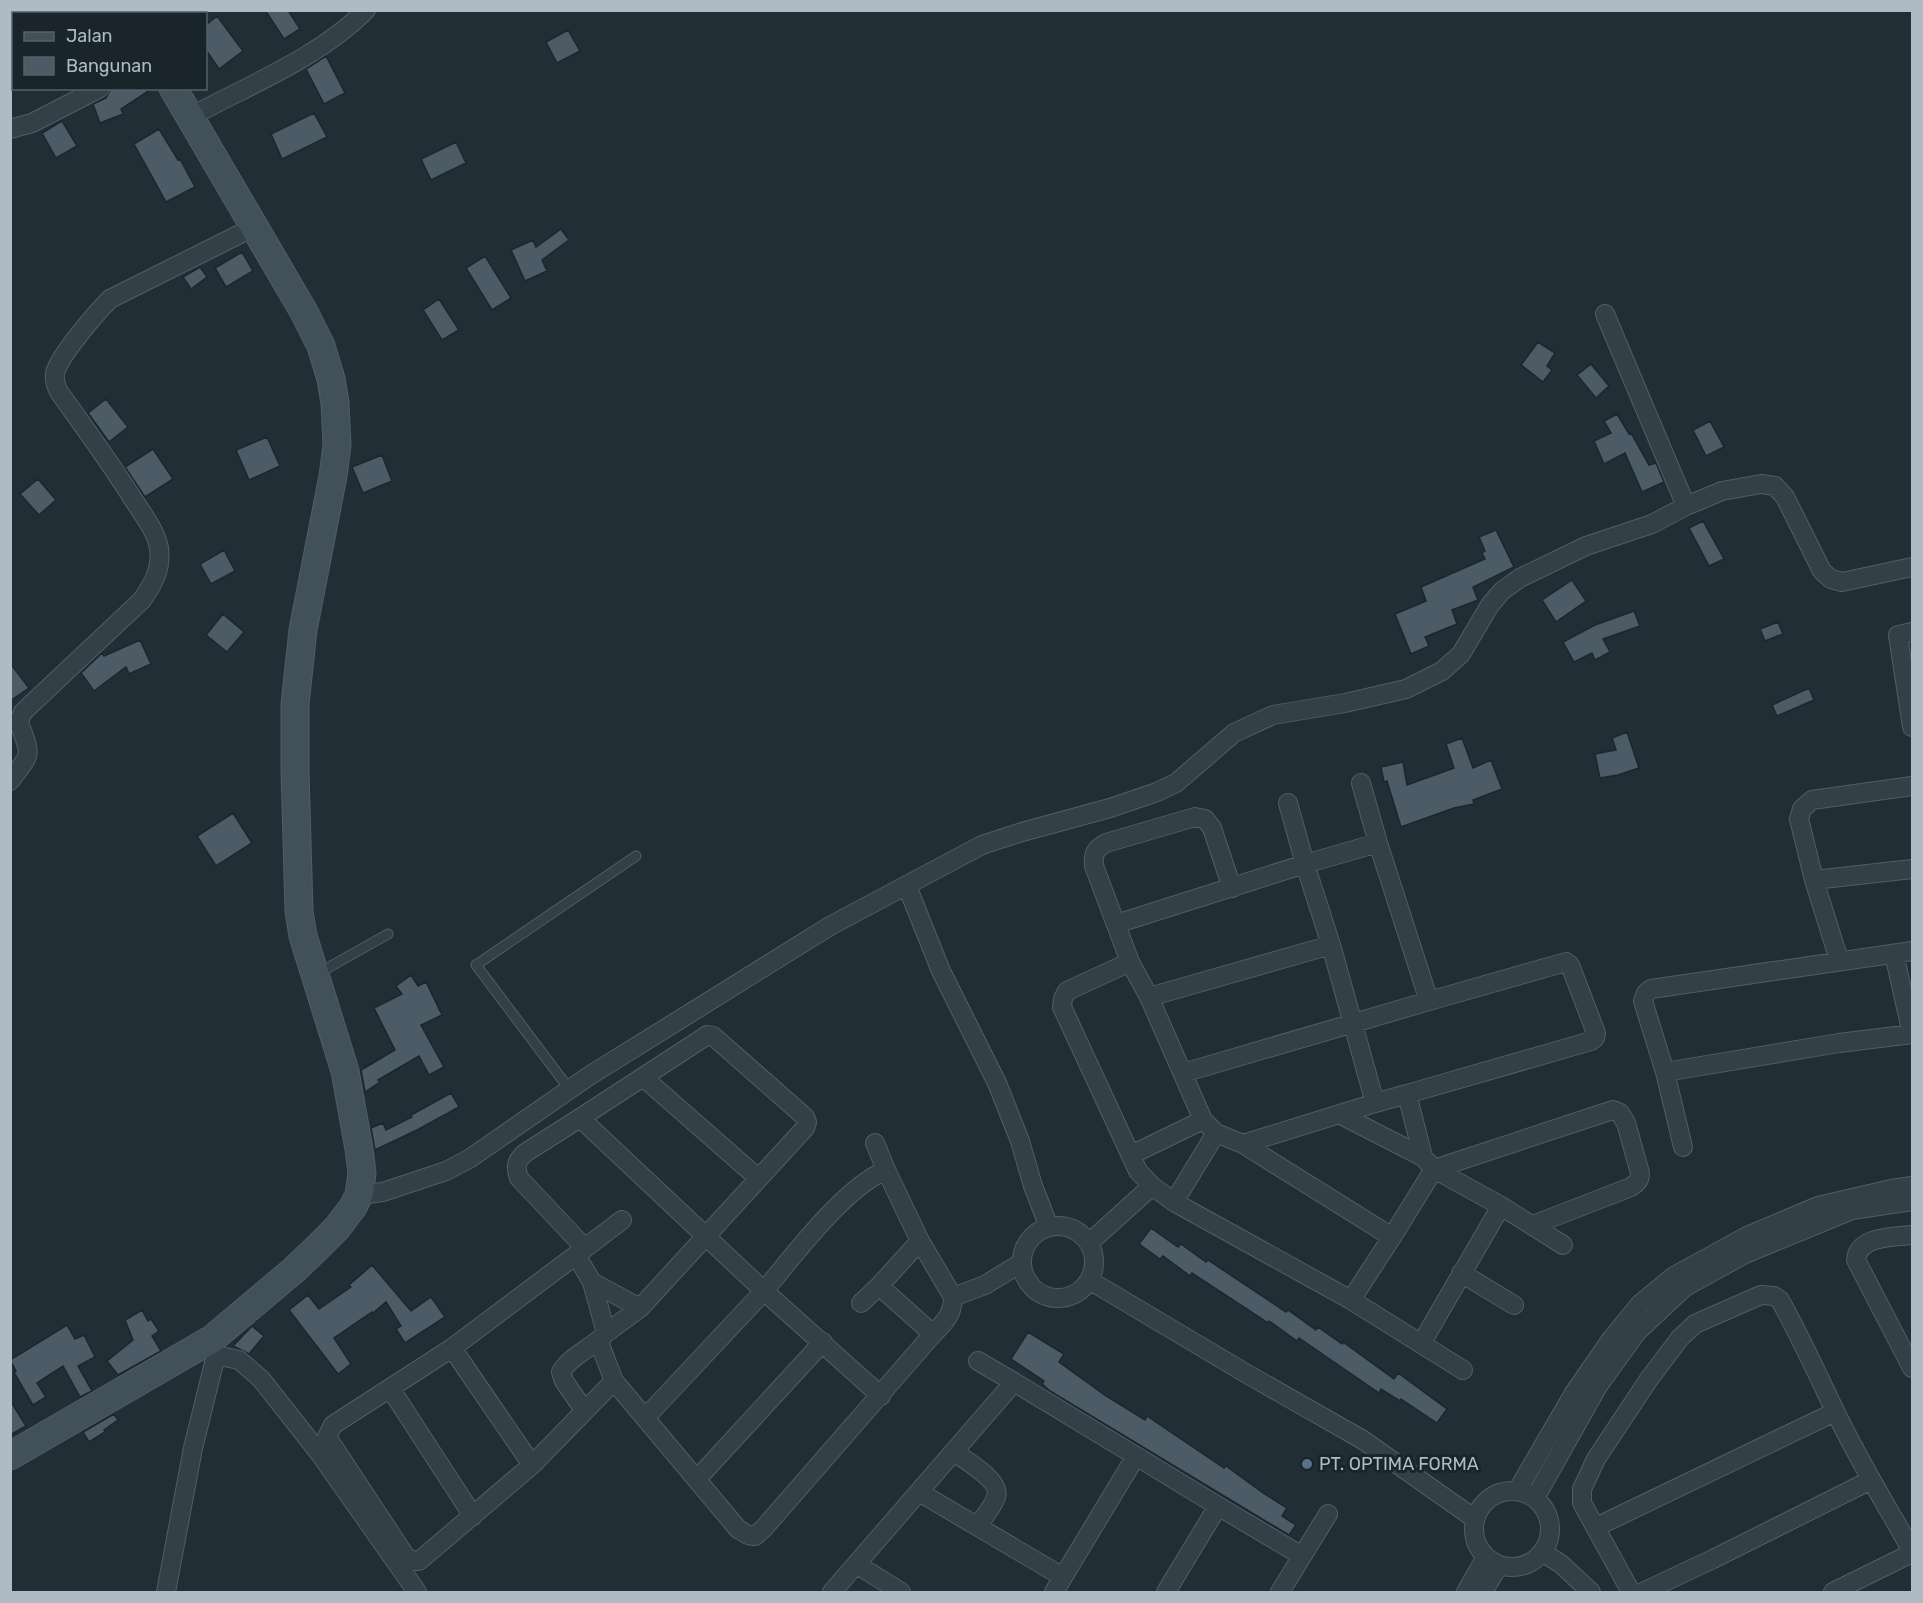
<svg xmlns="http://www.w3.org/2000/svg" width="1923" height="1603" font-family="Rubik,sans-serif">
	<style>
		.building { fill: #4c5b65; stroke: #1b272e; stroke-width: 1.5 }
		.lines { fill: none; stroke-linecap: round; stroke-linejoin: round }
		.lane-casing { stroke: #515e65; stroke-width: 11 }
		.street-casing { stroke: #515e65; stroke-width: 20 }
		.secondary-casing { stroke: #515e65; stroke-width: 29 }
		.lane { stroke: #344047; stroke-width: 9 }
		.street { stroke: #344047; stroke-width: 18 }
		.secondary { stroke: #42505a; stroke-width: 27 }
		.service-dot { fill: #5c6f8a; stroke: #1a252b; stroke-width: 2 }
		.labels { text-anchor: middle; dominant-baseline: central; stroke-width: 6; stroke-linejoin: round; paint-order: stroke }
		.poi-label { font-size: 18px; fill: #aebbc4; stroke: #1a252b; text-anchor: start }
	</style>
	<rect width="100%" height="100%" fill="#212e36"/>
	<path class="building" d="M265 10H288L300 29 284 39Z
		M217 16 243 51 219 69 206 50V25Z
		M568 30 580 51 557 63 546 42Z
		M326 56 345 93 324 104 306 69Z
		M111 88H153L121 109 123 114 100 123 93 104 106 98Z
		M314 113 327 137 282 159 271 134Z
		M62 121 77 146 56 158 42 133Z
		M159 129 178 160 180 159 195 187 166 202 134 144Z
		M456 142 466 163 431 180 421 159Z
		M561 229 569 240 542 260 547 271 525 281 511 250 533 240 536 247Z
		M242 252 253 271 226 287 215 268Z
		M485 256 511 298 492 310 466 268Z
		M200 267 207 277 191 289 183 277Z
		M439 299 459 330 442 340 423 310Z
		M1538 342 1555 353 1547 366 1552 370 1543 382 1521 365Z
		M1591 364 1609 386 1596 398 1577 375Z
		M106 399 128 427 109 442 88 413Z
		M1617 414 1629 434 1631 433 1649 465 1656 463 1664 482 1642 492 1625 453 1604 464 1594 441 1611 433 1604 421Z
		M1710 421 1724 447 1706 456 1693 430Z
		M267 437 280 466 249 480 236 450Z
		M153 449 173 479 145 497 125 467Z
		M382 455 392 481 363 493 352 467Z
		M38 479 56 500 39 515 20 494Z
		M1703 521 1724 559 1709 566 1689 528Z
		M1496 530 1514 567 1473 587 1478 600 1452 610 1457 624 1425 637 1429 646 1411 654 1395 614 1426 601 1421 587 1485 559 1482 553 1485 551 1479 537Z
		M224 550 235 571 211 584 200 564Z
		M1572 580 1586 601 1556 622 1542 600Z
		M1634 611 1640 626 1603 639 1610 652 1595 660 1592 653 1574 662 1563 642 1595 625Z
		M223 614 244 632 227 652 206 635Z
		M1778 622 1783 634 1765 641 1760 629Z
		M140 640 151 664 129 674 126 667 94 691 81 673 102 653 104 656Z
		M10 663 29 688 10 701Z
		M1809 688 1814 700 1777 716 1772 705Z
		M1627 732 1639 768 1618 775 1600 778 1595 754 1616 750 1612 738Z
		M1462 738 1473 768 1491 760 1502 789 1473 800 1474 804 1454 808 1401 827 1387 781 1384 782 1381 767 1403 762 1407 785 1454 768 1446 744Z
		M233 813 252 843 216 866 197 836Z
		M411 975 418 986 426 982 442 1015 421 1025 444 1067 429 1075 419 1056 378 1080 380 1082 365 1092 361 1070 395 1050 374 1008 402 994 396 986Z
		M451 1093 459 1107 419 1129 375 1150 371 1128 383 1123 386 1130 412 1117 411 1115Z
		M1151 1228 1178 1247 1181 1244 1206 1262 1208 1260 1286 1312 1288 1310 1316 1330 1318 1327 1342 1344 1343 1342 1394 1379 1398 1373 1447 1409 1437 1423 1401 1399 1400 1401 1381 1389 1379 1393 1299 1338 1297 1341 1269 1321 1268 1323 1192 1273 1190 1276 1163 1256 1160 1259 1139 1244Z
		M372 1265 411 1311 431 1297 445 1317 405 1343 396 1329 401 1326 386 1302 373 1313 372 1312 334 1338 351 1364 338 1374 289 1310 308 1295 319 1309 351 1287 349 1285Z
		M142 1310 148 1321 151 1319 159 1331 152 1336 161 1351 118 1375 107 1361 133 1340 125 1320Z
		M67 1325 75 1339 84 1335 95 1357 78 1366 92 1391 80 1397 63 1366 37 1383 46 1397 33 1405 14 1372 16 1371 10 1360Z
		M252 1326 264 1336 249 1354 233 1346Z
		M1028 1332 1064 1354 1059 1362 1106 1396 1145 1420 1147 1416 1224 1468 1226 1466 1263 1493 1287 1508 1282 1516 1296 1525 1289 1535 1050 1391 1042 1384 1044 1381 1011 1359Z
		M10 1400 26 1426 10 1435Z
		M114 1414 118 1420 104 1430 105 1432 89 1442 83 1432Z"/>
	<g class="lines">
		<g class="lane-casing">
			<path id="lane" d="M317 974 388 934
				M570 1090 476 965 636 856"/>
		</g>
		<g class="street-casing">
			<path id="street" d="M190 117C247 86 320 57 366 10
				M10 129 32 123 100 88
				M1605 314 1686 506
				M1912 632 1898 635 1912 727
				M10 781C33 751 31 757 19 722L23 712 142 600C153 584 162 569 159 548 156 531 142 513 133 499 110 462 84 427 59 392 56 386 54 379 55 373 59 356 97 312 110 299L254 227
				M1361 783 1378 843
				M1814 880 1912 869
				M907 886 941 971 997 1083 1020 1141 1033 1186 1049 1227
				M1116 924 1305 864 1378 843 1429 1001 1183 1073
				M1894 954 1912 1034
				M1839 960 1814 880 1799 819 1802 809 1812 800 1912 786
				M1130 962 1067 991 1063 999 1062 1007 1138 1171 1152 1186
				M1149 997 1331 945 1305 864 1288 803
				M1665 1072 1839 1043 1912 1034
				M644 1078 758 1178
				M1407 1094 1591 1041 1595 1038 1596 1033 1570 965 1566 962 1429 1001
				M1375 1103 1407 1094 1423 1157
				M1341 1115 1423 1157 1434 1169 1392 1237
				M580 1118 525 1153C516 1161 515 1167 519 1178L585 1248
				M1216 1133 1243 1144 1375 1103 1331 945
				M875 1143 886 1170
				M1243 1144 1392 1237 1351 1300
				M1683 1147 1665 1072 1643 1001 1646 993 1651 989 1912 951
				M1131 1155 1203 1120
				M1434 1169 1613 1110 1620 1113 1626 1123 1640 1173C1640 1180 1637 1183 1631 1187L1533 1225
				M1434 1169 1501 1206 1563 1245
				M359 1195 383 1192 446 1171 469 1159 589 1076 830 926 982 845 1022 832 1110 808 1157 792 1176 783 1234 733 1273 715 1345 703 1406 689 1442 671 1461 654 1490 605 1502 591 1520 578 1586 546 1652 524 1686 506 1722 491 1761 484 1775 486 1785 497 1822 571 1831 579 1842 582 1912 567
				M1174 1202 1216 1133 1203 1120 1149 997 1130 962 1094 866C1093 854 1095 849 1106 843L1195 817 1205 819 1212 828 1232 888
				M1022 1262a36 36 0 1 1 72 0a36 36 0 1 1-72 0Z
				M1912 1235C1893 1237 1858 1236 1856 1260L1912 1368
				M1089 1243 1152 1186 1174 1202 1351 1300 1463 1370
				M576 1255 452 1348 333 1425 327 1437 406 1557 414 1561H419L532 1465 614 1381
				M1461 1273 1514 1305
				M1089 1280 1247 1374 1363 1440 1475 1519
				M592 1282 640 1308
				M879 1286 920 1241
				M606 1333 640 1308 805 1128 807 1122 805 1117 713 1036 707 1035 703 1038 580 1118 764 1291 645 1418
				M933 1334C945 1322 953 1314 953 1297L985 1285 1021 1263
				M599 1342 614 1381 738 1529 748 1535 755 1536 764 1528 933 1334 879 1286 861 1303
				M1421 1344 1501 1206
				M452 1348 532 1465
				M216 1355 239 1360 261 1379 320 1454 417 1592
				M978 1361 1014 1382
				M390 1388 473 1516
				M881 1396 764 1291C794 1255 844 1188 886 1170L920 1241 953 1297
				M584 1410 564 1381 561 1372C571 1355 593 1348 606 1333L592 1282 576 1255 622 1220
				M954 1452C965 1460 1002 1481 996 1497 993 1507 984 1517 978 1525
				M1136 1456 1218 1506 1166 1592
				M697 1479 823 1342
				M1517 1491 1574 1393 1612 1338 1640 1304 1674 1276 1747 1236 1818 1206 1891 1189 1912 1186
				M1474 1529a38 38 0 1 1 76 0a38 38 0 1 1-76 0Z
				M919 1492 1063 1577
				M1535 1498 1598 1386 1637 1332 1685 1287 1745 1254 1852 1210 1912 1201
				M1218 1506 1302 1556
				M1596 1527 1835 1412
				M1542 1552 1561 1564 1591 1592
				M856 1564 901 1592
				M166 1592 193 1448 216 1355 213 1345
				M832 1592 1014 1382 1136 1456 1054 1592
				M1280 1592 1328 1514
				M1466 1592 1486 1557
				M1483 1592 1499 1565
				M1631 1592 1582 1503V1489L1596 1459 1649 1379 1680 1338 1695 1324 1761 1295 1774 1296 1780 1300C1800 1336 1817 1373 1835 1411 1858 1459 1886 1505 1912 1551
				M1643 1592 1713 1559 1871 1480
				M1833 1592 1912 1553"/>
		</g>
		<g class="secondary-casing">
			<path id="secondary" d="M127 10 129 14
				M10 1456 212 1339 294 1270 318 1247 337 1228 353 1207 359 1195 362 1173 359 1149 345 1071 303 936 299 911 295 771V704L303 630 333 476 337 445 335 403 331 379 321 346 304 312 173 88"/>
		</g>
		<use href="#lane" class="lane"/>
		<use href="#street" class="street"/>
		<use href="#secondary" class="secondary"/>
	</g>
	<circle class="service-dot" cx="1307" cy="1464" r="6"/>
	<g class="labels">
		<g class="poi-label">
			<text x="1319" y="1464">PT. OPTIMA FORMA</text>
		</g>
	</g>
	<rect width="1923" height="1603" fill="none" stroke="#aebbc4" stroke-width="24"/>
	<rect x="12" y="12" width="195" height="78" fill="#1a252b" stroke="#556168" stroke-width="1.5"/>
	<rect x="24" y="32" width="30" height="9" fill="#42505a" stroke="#556168" stroke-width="1.5"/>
	<text x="66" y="42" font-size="18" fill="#aebbc4">Jalan</text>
	<rect x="24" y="57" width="30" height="18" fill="#4c5b65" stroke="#556168" stroke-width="1.5"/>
	<text x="66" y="72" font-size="18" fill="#aebbc4">Bangunan</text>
</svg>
